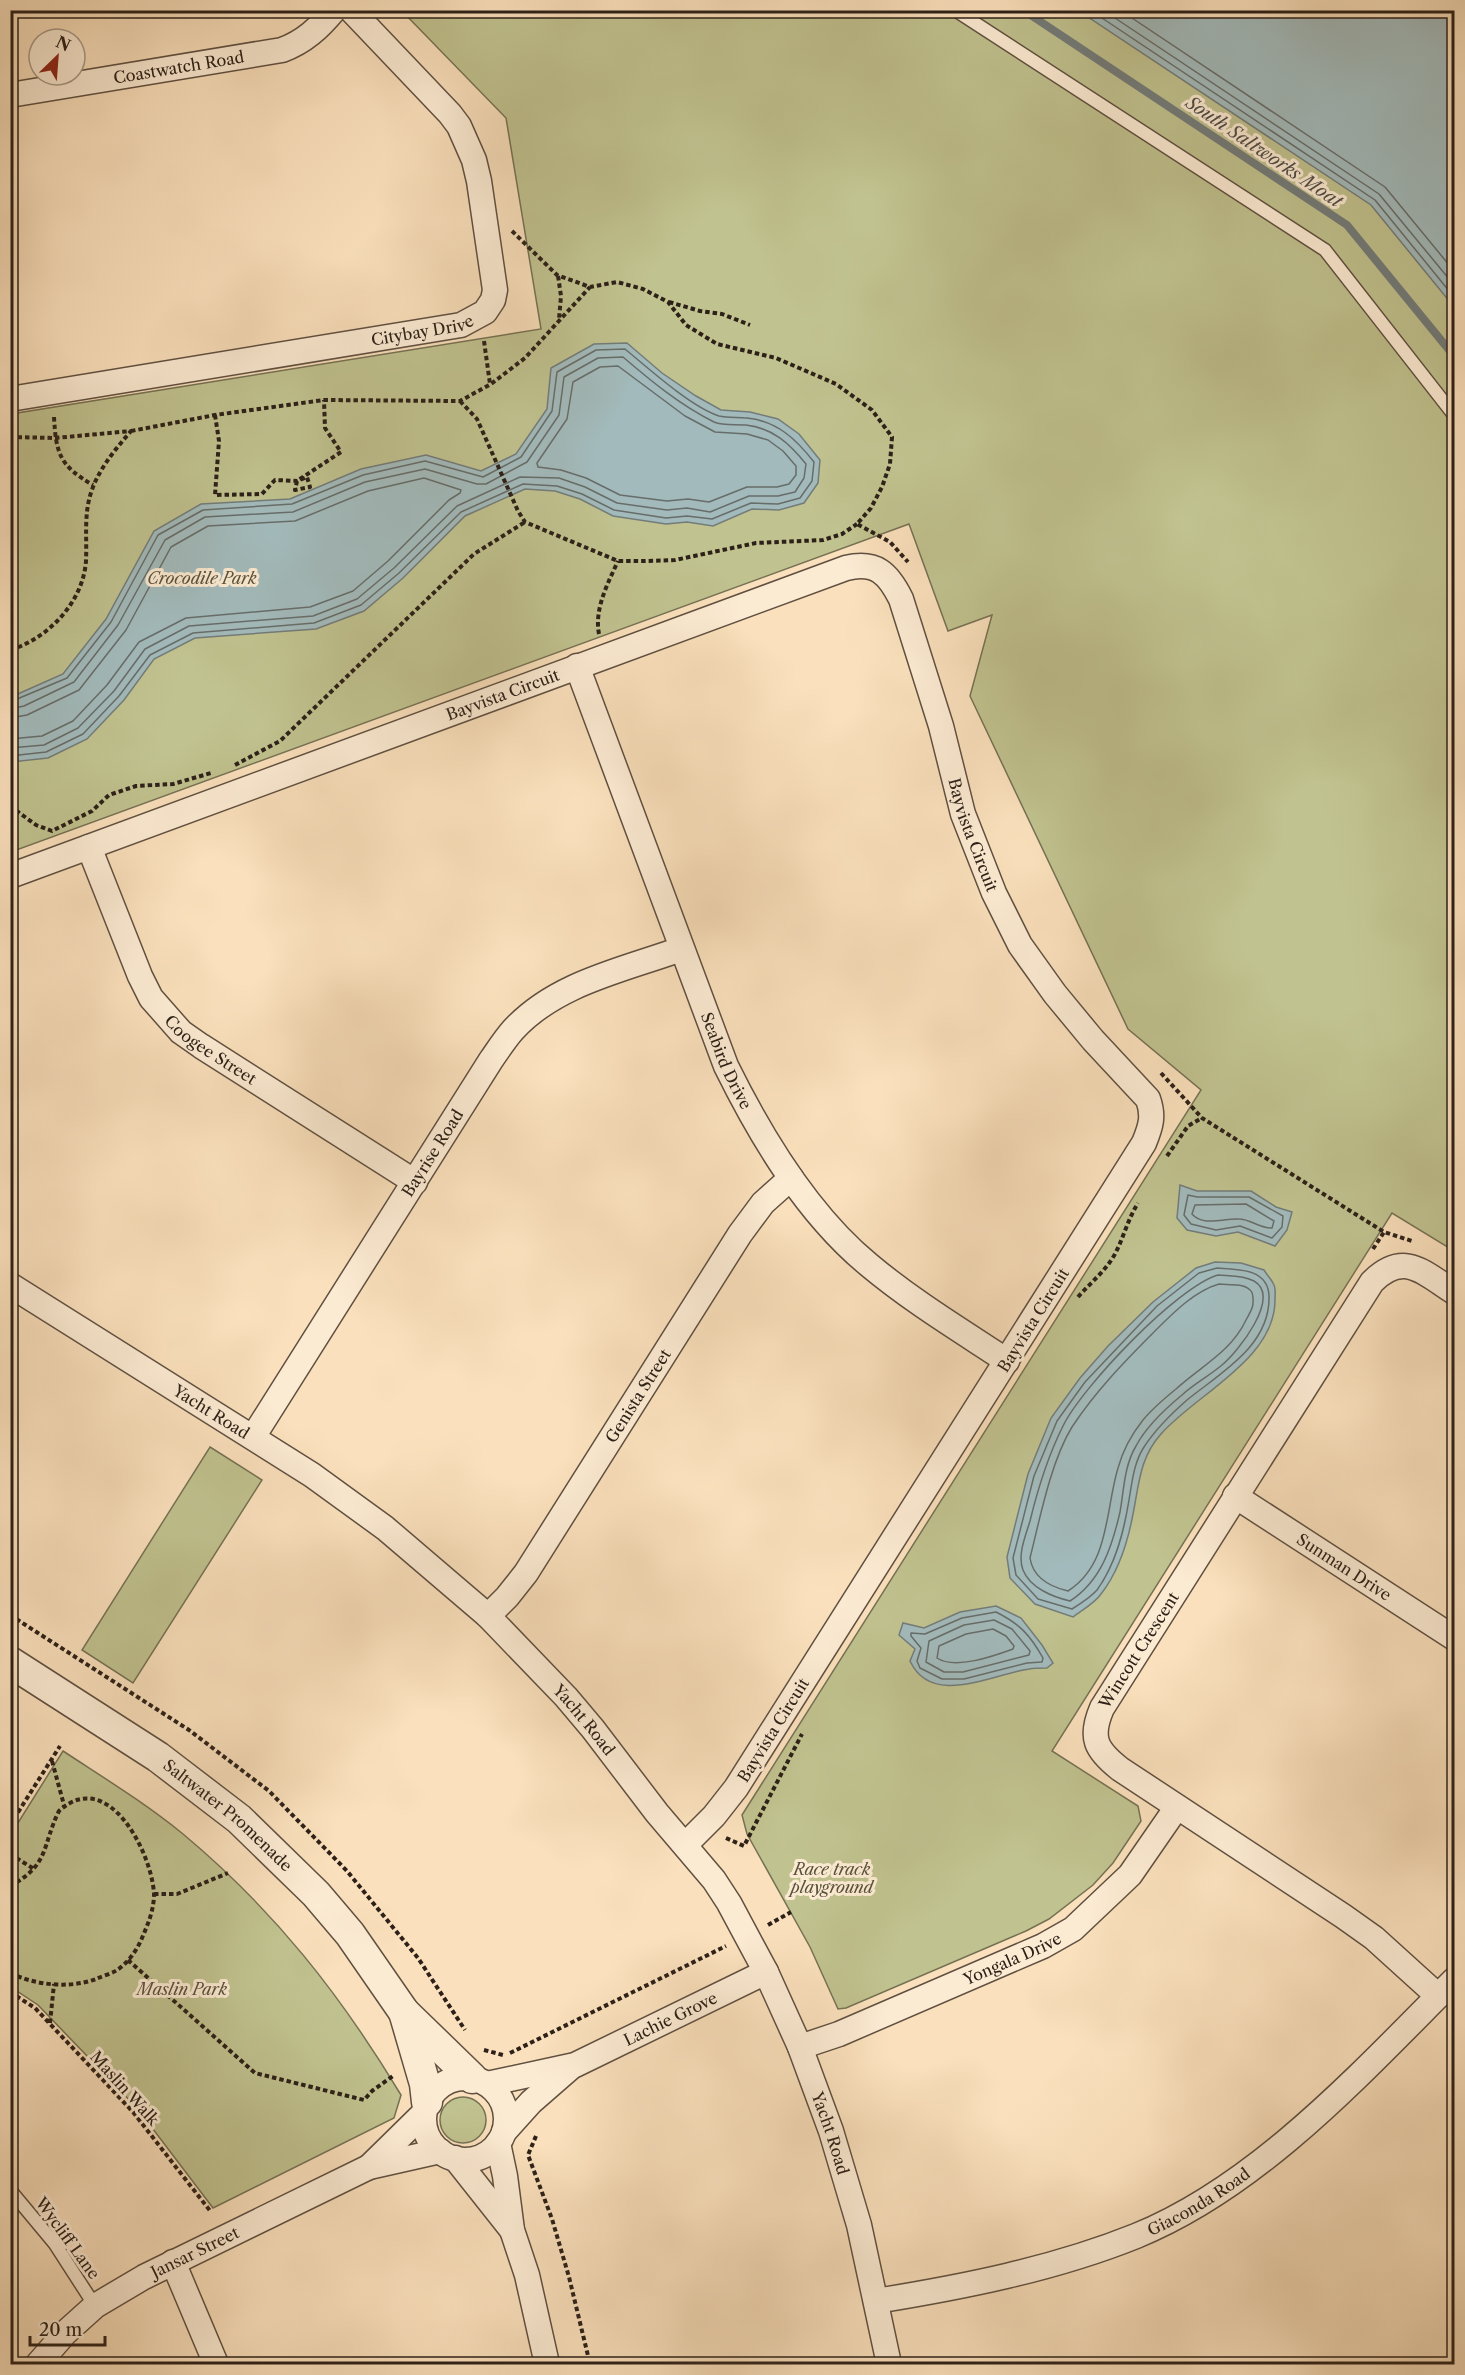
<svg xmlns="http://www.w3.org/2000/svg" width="1465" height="2375" font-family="'Libre Caslon Text',serif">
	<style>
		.green { fill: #c0c28f; stroke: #767154; stroke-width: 1.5 }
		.water { fill: #a2babb; stroke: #737c7a; stroke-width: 1.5 }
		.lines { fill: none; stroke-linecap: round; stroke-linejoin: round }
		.shore { stroke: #676d6a; stroke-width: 1.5 }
		.stream { stroke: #737c7a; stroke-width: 8 }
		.service-casing { stroke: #605041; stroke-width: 15 }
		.minor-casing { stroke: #605041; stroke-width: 27 }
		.tertiary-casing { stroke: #605041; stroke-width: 33 }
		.path { stroke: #2c2018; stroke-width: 4; stroke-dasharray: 4.5 3; stroke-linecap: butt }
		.service { stroke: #fcebd3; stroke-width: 12 }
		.minor { stroke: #fcebd3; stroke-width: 24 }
		.tertiary { stroke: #fcebd3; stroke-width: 30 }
		.labels { text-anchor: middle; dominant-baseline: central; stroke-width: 6; stroke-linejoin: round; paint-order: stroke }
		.street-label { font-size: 16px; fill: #2c2018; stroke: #fcebd3 }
		.park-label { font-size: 16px; font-style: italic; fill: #58513c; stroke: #fcebd3 }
		.water-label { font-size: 18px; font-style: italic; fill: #4f4e49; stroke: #fcebd3 }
	</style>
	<rect width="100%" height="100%" fill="#fae0bc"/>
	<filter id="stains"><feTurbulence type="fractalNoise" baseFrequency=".00333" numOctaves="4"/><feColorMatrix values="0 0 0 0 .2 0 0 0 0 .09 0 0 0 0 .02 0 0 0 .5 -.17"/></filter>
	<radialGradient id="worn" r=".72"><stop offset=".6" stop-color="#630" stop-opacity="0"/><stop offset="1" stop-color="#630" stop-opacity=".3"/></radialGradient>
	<path class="green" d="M402 11H1454V1251L1392 1213 1052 1751 1138 1806 1141 1821 1113 1863 1093 1885 1049 1919 1026 1931 846 2008 838 2009 810 1947 747 1834 742 1815 1201 1090 1128 1029 970 696 992 615 948 631 909 524 11 852V414L541 329 506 118Z
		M210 1447 262 1480 133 1683 82 1650Z
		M63 1751C104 1778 145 1803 183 1834 274 1910 340 1994 401 2095L394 2118 213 2208 137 2108 38 2005 11 1987V1834Z
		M440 2120a23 23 0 1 1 46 0a23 23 0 1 1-46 0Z"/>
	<path class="water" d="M1451 10 1454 13V307L1371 205 1079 11Z
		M627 343 662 373 696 396 721 410 750 412 778 419 799 434 820 460 818 483 804 503 779 510 752 509 713 526 687 522 666 524 613 516 580 499 555 491 525 489 465 516 403 578 364 611 316 629 195 638 154 659 124 700 87 739 48 758 11 762V697L63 674 106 619 154 531 201 504 290 499 361 469 426 455 481 471 516 454 547 409 551 368 594 344Z
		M1180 1185 1197 1191H1251L1276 1207 1292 1212 1287 1230 1275 1246 1238 1232 1216 1236 1187 1230 1177 1218Z
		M1215 1262 1241 1263 1264 1270C1267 1275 1272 1280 1274 1285 1276 1289 1275 1295 1275 1299 1276 1359 1196 1394 1161 1434 1140 1457 1139 1484 1133 1514 1128 1541 1119 1571 1101 1594 1095 1603 1082 1610 1073 1617L1035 1604 1010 1578 1007 1557 1028 1474 1051 1418 1080 1378 1108 1346 1153 1302 1196 1268Z
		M996 1606 1021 1618 1042 1645 1053 1663 1047 1668C1041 1668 1035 1668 1029 1669 992 1674 932 1708 910 1661L915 1649 899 1635 903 1623 924 1628 960 1612Z"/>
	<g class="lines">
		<path class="shore" d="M1090 10 1375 200 1454 297
			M1103 10 1379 194 1454 285
			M1120 10 1385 187 1454 271
			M618 366 685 416 715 432 747 434 768 440 783 451 796 466V475L789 484 777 487H747L709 502 688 499 667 501 620 495 586 478 561 470 538 467 537 463 567 419 573 382 600 367Z
			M10 702 67 678 111 622 158 535 203 510 292 504 363 475 425 461 483 477 521 457 552 411 557 372 596 350 625 349C648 368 691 407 719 416 728 418 738 417 747 418 777 421 796 439 814 462L812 481 800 498 778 504 751 503 712 519 687 516 666 518 614 510 582 494 557 486 523 484 461 512 399 573 361 605 314 623 193 633 150 655 119 696 83 734 46 752 10 756
			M10 709 24 706 74 682 118 625 165 540 205 517 293 512 365 482 425 469 477 484H486L527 462 559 415 564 377 598 358 623 357C651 381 680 405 714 422 723 426 736 424 746 425 773 428 790 444 806 464L804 478 795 492 778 496H749L710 512 687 508 667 510 617 503 585 487 559 478 520 477 457 506 394 568 357 599 313 616 189 626 145 649 114 691 78 728 44 745 10 748
			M10 718 27 715 79 690 126 630 171 547 208 526 295 521 368 491 424 478 461 490 460 493 449 500 388 561 353 591 310 607 186 618 139 642 107 685 73 721 42 736 10 739
			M1188 1195 1197 1197H1249L1283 1216 1282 1227 1272 1238 1240 1226 1216 1230 1191 1224 1184 1215Z
			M1246 1204 1274 1221 1272 1228C1261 1229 1250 1219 1239 1219 1224 1218 1203 1227 1192 1214L1195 1205Z
			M1217 1268C1239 1269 1269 1269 1269 1297 1270 1346 1220 1373 1187 1400 1171 1414 1155 1430 1144 1447 1134 1462 1132 1482 1129 1500 1124 1531 1116 1564 1097 1590 1091 1597 1080 1604 1072 1609L1038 1599 1016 1575 1013 1558 1034 1476 1057 1421 1085 1382 1157 1306 1199 1273Z
			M1218 1275C1229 1276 1243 1275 1254 1281 1282 1297 1237 1353 1222 1365 1209 1376 1194 1384 1182 1395 1165 1409 1146 1427 1136 1446 1124 1466 1124 1490 1120 1512 1112 1547 1101 1581 1070 1601 1053 1597 1030 1588 1023 1570 1017 1555 1026 1535 1030 1521 1038 1488 1048 1456 1063 1426 1082 1387 1177 1287 1218 1275Z
			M1219 1284C1228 1285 1243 1283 1250 1290 1254 1293 1253 1299 1253 1303 1253 1309 1249 1314 1246 1320 1231 1352 1201 1366 1176 1389 1165 1398 1152 1409 1143 1420 1131 1435 1123 1450 1118 1468 1105 1511 1110 1564 1068 1591 1051 1587 1033 1578 1030 1558 1040 1518 1051 1461 1072 1427 1095 1392 1124 1362 1153 1333 1171 1315 1194 1291 1219 1284Z
			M996 1612C1020 1624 1030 1635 1043 1658L1042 1662 1027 1663 964 1679H942L920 1668 917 1661 921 1648 911 1636V1633L925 1634 962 1618Z
			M994 1620 1012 1629 1030 1651 1029 1655 963 1672H944L926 1662 929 1641 964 1625Z
			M993 1629 1006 1636 1014 1646 1013 1649C994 1656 955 1670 937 1658L939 1646 966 1634Z"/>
		<path class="stream" d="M1023 10 1347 225 1454 356"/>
		<g class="service-casing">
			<path id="service" d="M955 10 1325 250 1454 415
				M10 2190 55 2244 95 2306"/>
		</g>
		<g class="minor-casing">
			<g id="minor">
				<path id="s1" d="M10 95 282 50C304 42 319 28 334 10"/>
				<path id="s2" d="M10 399 461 325 485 312 493 300 495 290 479 181 474 160 459 126 450 114 351 10"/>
				<path id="s3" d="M577 666 726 1066C761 1137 807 1214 869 1265 912 1301 960 1330 1007 1361"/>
				<path id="s4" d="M89 847 140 976 151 998 181 1032 201 1046 415 1182"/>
				<path id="s5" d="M10 876 846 568C876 561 888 573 901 599L941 726 963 814 994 893 1020 945 1055 994 1093 1040 1148 1099C1154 1116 1151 1126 1144 1143L736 1788 714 1816 685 1845"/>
				<path id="s6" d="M10 1285 312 1475 385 1528 488 1616 566 1697 593 1729 657 1813 714 1880 729 1903 766 1972 800 2047 831 2131 859 2225 889 2364"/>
				<path id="s7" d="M253 1437 491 1060C498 1050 505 1039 513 1030 556 983 623 970 681 949"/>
				<path id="s8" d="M1235 1496 1454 1638"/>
				<path id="s9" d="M488 1616 507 1597 526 1573 740 1234 763 1203 791 1178"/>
				<path id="s10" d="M1438 1996 1374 1938 1343 1916 1120 1769C1096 1750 1089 1738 1102 1708L1372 1282C1404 1250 1424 1273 1454 1292"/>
				<path id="s11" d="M800 2047 839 2034 1043 1946 1073 1929 1130 1875 1177 1807"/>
				<circle cx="465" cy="2119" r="41"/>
				<path id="s12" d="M487 2084 575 2065 766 1972"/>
				<path d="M504 2132 531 2102 570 2068"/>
				<path d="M498 2143 505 2176 512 2230 527 2275 547 2364"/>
				<path d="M455 2158 512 2230"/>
				<path d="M369 2167 424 2113"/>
				<path d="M173 2262 216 2364"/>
				<path id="s13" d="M876 2301C963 2287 1054 2269 1136 2236 1259 2186 1362 2072 1454 1980"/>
				<path id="s14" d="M38 2364 65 2333 95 2306 144 2277 369 2167 440 2151"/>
			</g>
		</g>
		<g class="tertiary-casing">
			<g id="tertiary">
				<path id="s15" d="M10 1662 158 1757 239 1819 316 1894 350 1934 404 2012 472 2078"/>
				<path d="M404 2012 425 2084 427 2102"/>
			</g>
		</g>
		<path class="path" d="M512 231 557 275 590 287 617 282 643 289 668 302 686 325 717 344 776 358 836 384 872 410 892 437 890 464 882 487 871 508 857 524 890 542 908 562
			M558 276 561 296 559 319
			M669 302 700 311 722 314 750 325
			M484 341 490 384
			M460 401 477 419 518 511 525 522 618 561H645L675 560 756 543 823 540 842 534 857 524
			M215 415 219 441 215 495 262 494 275 480 297 481 307 477 310 487 295 490 297 481 341 452 325 428 324 400
			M54 417C56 454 60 466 93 485
			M131 431 215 415 324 400 460 401 491 384 525 358 590 287
			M10 437 55 438 131 431C114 451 97 471 90 496 84 517 87 539 86 561 83 602 49 638 10 650
			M599 634C594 609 608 583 618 561
			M235 765 280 741 474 554 525 522
			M10 806 36 825 52 831 92 811 109 795 136 786 173 784 211 773
			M1161 1073 1202 1118 1384 1232 1412 1241
			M1167 1156 1188 1126 1202 1118
			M1373 1249 1384 1232
			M1078 1297C1091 1282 1107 1270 1116 1252 1124 1236 1128 1219 1138 1203
			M10 1615 189 1730 269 1791 347 1871 418 1958 465 2030
			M52 1761 64 1805
			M10 1825 60 1746
			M726 1838 744 1846 802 1734
			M10 1854 34 1869
			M10 1886C50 1865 42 1845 59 1811 108 1766 152 1853 154 1894 154 1910 148 1924 142 1938 137 1950 128 1963 117 1970 111 1974 102 1976 96 1979 69 1989 35 1985 10 1973
			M154 1894H177L228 1873
			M768 1925 791 1912
			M128 1960 255 2073 364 2100 372 2091 393 2076
			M10 1992 35 2008 133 2112 211 2212
			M50 2023 54 1984
			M484 2050 503 2055
			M510 2053 726 1946
			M536 2136 528 2155 552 2219 569 2277 590 2364"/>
		<use href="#service" class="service"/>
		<use href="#minor" class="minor"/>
		<use href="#tertiary" class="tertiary"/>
	</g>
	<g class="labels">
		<g class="street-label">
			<text stroke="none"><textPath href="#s1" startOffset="171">Coastwatch Road</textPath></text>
			<text stroke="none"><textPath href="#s2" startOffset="418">Citybay Drive</textPath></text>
			<text stroke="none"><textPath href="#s5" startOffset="525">Bayvista Circuit</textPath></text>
			<text stroke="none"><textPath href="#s5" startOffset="1208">Bayvista Circuit</textPath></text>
			<text stroke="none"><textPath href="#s4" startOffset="243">Coogee Street</textPath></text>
			<text stroke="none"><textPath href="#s3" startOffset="422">Seabird Drive</textPath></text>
			<text stroke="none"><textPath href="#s7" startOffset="336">Bayrise Road</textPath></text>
			<text transform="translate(1033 1320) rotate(-58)">Bayvista Circuit</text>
			<text stroke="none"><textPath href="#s9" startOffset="267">Genista Street</textPath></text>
			<text stroke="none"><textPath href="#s6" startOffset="238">Yacht Road</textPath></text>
			<text stroke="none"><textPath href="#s8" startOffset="130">Sunman Drive</textPath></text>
			<text stroke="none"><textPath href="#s10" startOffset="531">Wincott Crescent</textPath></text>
			<text stroke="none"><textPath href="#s6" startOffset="724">Yacht Road</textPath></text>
			<text transform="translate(773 1730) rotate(-58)">Bayvista Circuit</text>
			<text stroke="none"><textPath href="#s15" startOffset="267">Saltwater Promenade</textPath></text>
			<text stroke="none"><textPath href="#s11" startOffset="230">Yongala Drive</textPath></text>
			<text stroke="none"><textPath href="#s12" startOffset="196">Lachie Grove</textPath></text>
			<text transform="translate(125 2088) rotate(48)">Maslin Walk</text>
			<text stroke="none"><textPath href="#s6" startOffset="1210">Yacht Road</textPath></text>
			<text stroke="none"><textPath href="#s13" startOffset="340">Giaconda Road</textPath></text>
			<text transform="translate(68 2238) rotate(54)">Wycliff Lane</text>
			<text stroke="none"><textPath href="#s14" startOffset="195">Jansar Street</textPath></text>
		</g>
		<g class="park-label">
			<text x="202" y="578">Crocodile Park</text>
			<text x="832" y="1869">Race track<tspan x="832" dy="18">playground</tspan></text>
			<text x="182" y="1989">Maslin Park</text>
		</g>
		<g class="water-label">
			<text transform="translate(1264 152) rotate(34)">South Saltworks Moat</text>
		</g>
	</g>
	<rect width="1465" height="2375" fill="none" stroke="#fae0bc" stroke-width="36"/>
	<rect x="12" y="12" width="1441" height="2351" fill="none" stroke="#2c2018" stroke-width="3"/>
	<rect x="18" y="18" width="1429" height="2339" fill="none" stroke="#2c2018" stroke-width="1.5"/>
	<g transform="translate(57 57) rotate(25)"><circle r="28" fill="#fcebd3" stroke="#a99a88" stroke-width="1.5"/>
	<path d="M0-4.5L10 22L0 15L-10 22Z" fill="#8f2418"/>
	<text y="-9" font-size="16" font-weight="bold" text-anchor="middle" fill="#2c2018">N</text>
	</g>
	<path d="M30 2336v9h75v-9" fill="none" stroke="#2c2018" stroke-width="3"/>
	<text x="39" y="2336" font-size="18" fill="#2c2018" stroke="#fcebd3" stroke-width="4.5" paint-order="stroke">20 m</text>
	<rect width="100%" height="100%" filter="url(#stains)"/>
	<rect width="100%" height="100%" fill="url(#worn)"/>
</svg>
